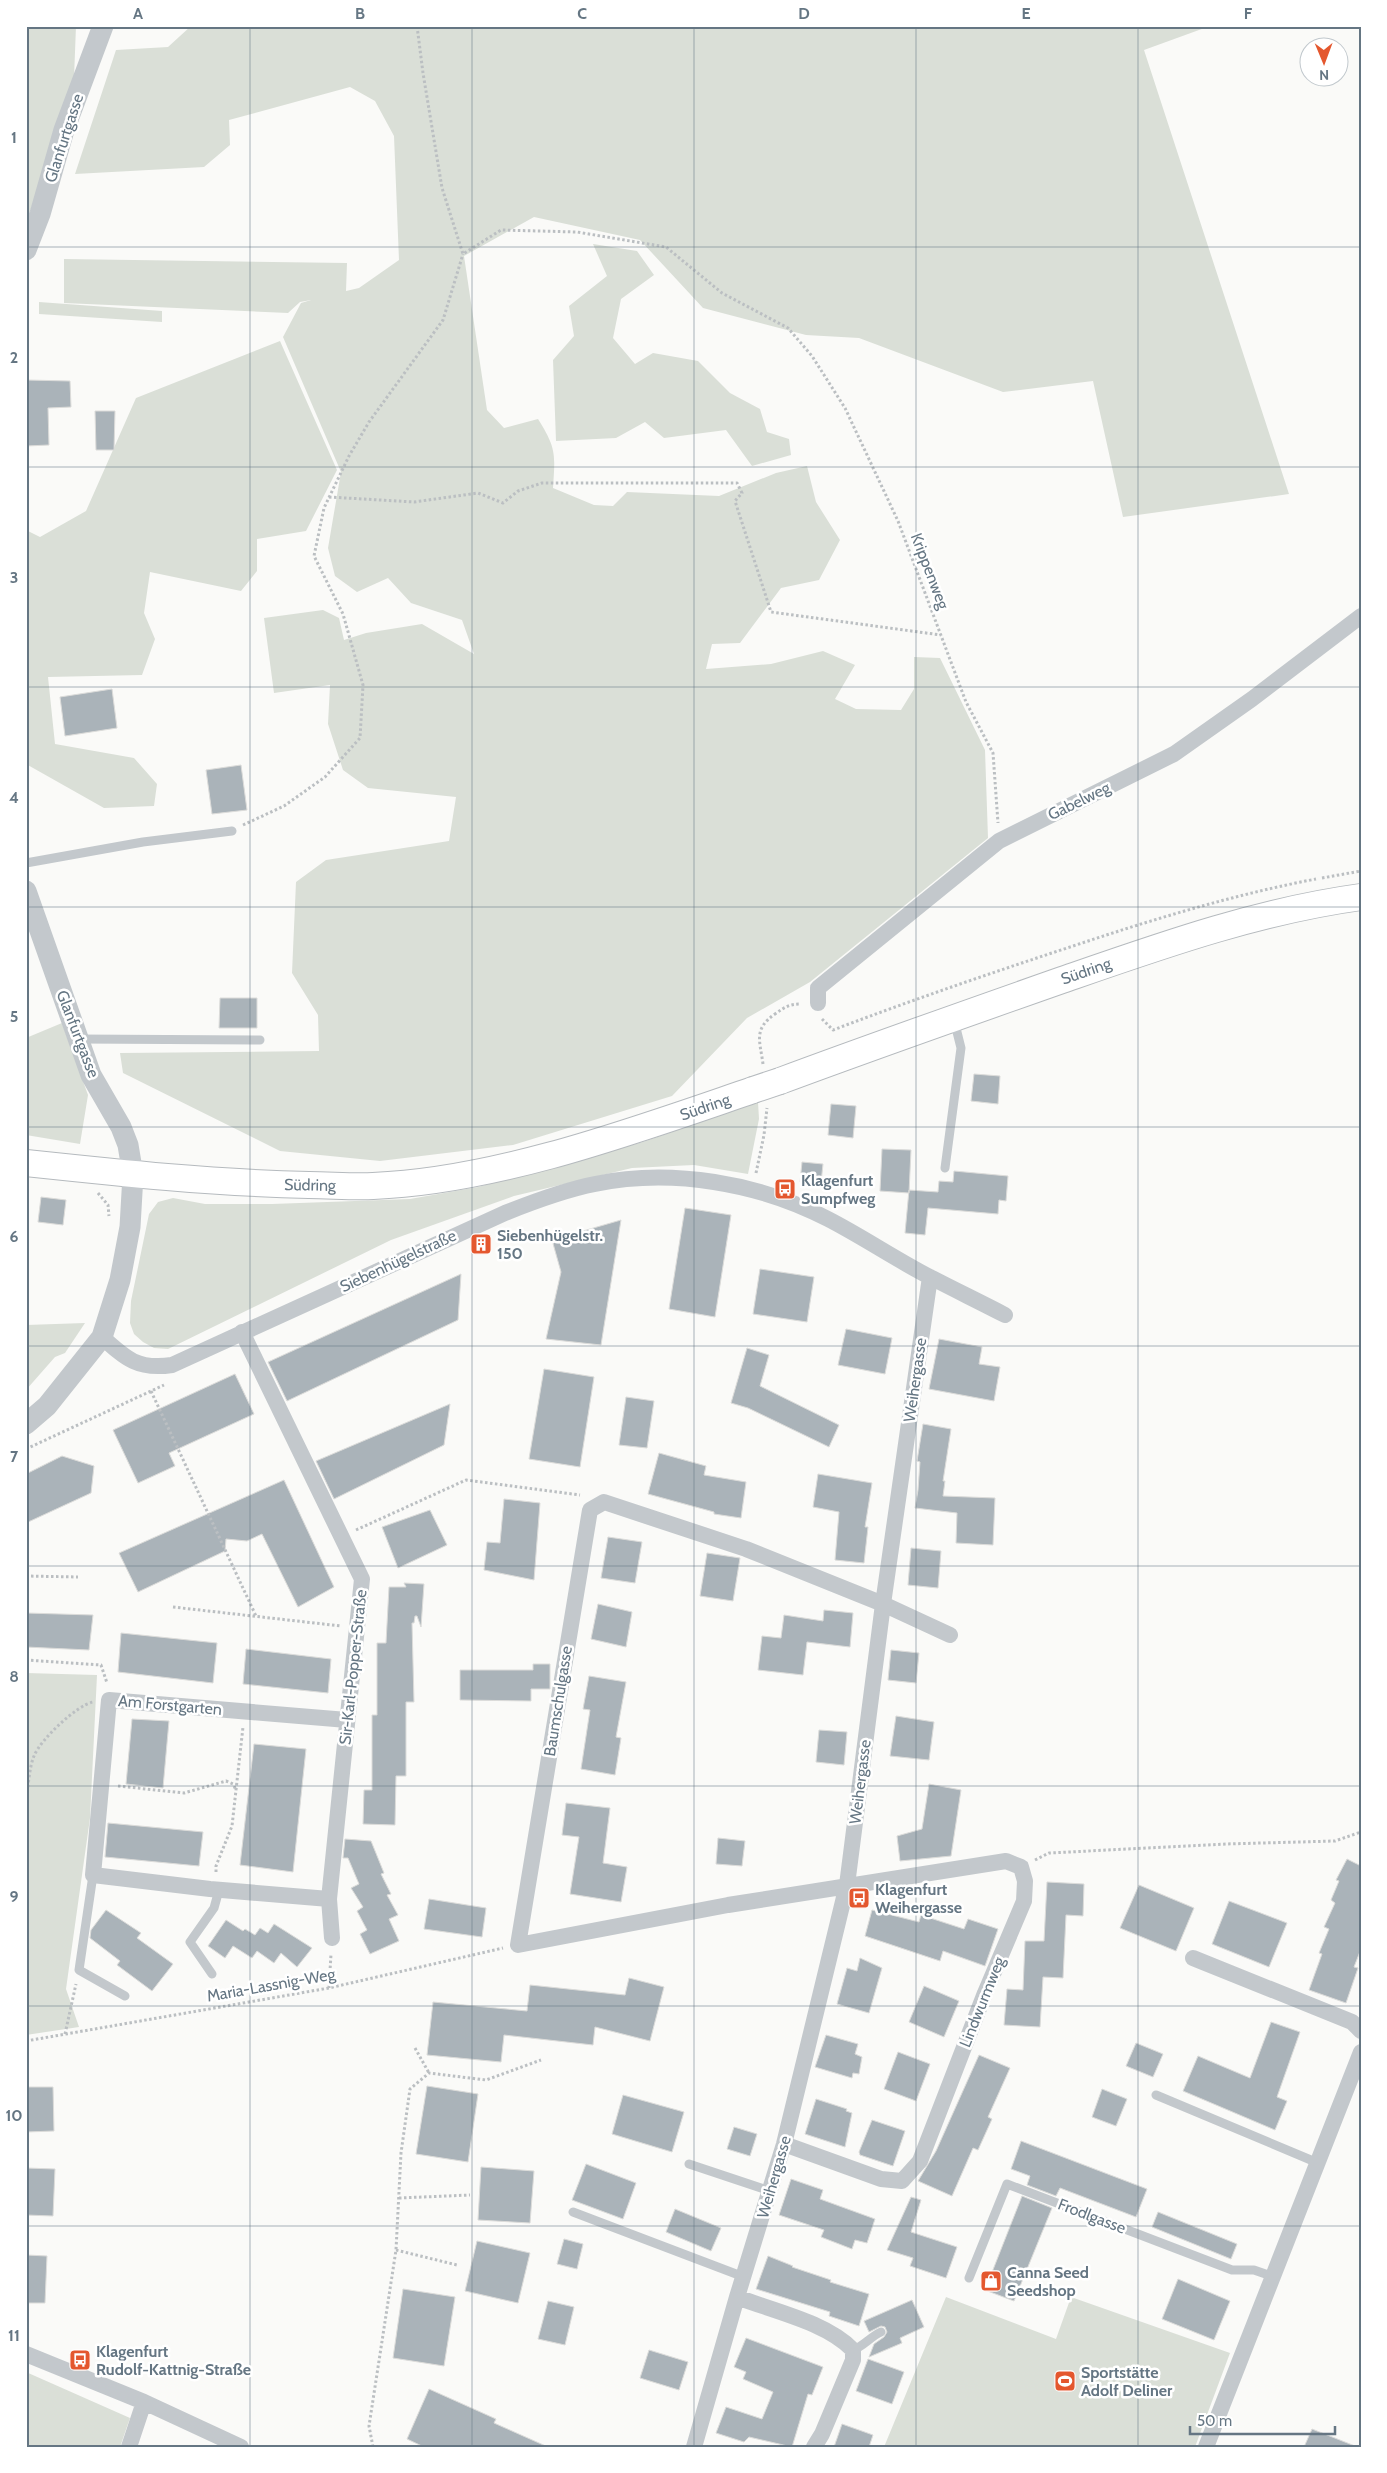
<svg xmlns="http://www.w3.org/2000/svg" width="1387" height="2473" font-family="Cabin,sans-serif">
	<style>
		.green { fill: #dadfd7 }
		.building { fill: #aab3b9; stroke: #dcdcda }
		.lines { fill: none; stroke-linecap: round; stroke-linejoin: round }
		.primary-casing { stroke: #b5babe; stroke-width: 28 }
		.path { stroke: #bbbfc2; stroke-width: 3; stroke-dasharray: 2.5 2.5; stroke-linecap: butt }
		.service { stroke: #c3c8cc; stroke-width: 9 }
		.minor { stroke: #c3c8cc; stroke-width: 16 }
		.tertiary { stroke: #c3c8cc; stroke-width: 21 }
		.primary { stroke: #fff; stroke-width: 26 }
		.primary-bridge-casing { stroke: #b5babe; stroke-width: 28; stroke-linecap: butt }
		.primary-bridge { stroke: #fff; stroke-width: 26 }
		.grid { fill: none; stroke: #657683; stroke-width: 1; stroke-opacity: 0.55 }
		.labels { text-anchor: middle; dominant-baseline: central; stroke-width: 5; stroke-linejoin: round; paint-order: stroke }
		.street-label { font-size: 16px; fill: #657683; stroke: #fff }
		.poi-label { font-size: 16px; font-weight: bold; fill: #657683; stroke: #fff; text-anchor: start }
		.neatline { fill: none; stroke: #657683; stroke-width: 2 }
		.grid-label { font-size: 16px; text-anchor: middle; font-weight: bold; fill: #657683 }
	</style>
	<rect width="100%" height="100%" fill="#fafaf8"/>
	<path class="green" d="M26 26H76L74 78 26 224Z
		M191 26H1210L1144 50 1289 494 1123 517 1093 381 1003 392 859 338 806 335 703 308 640 240 534 217 464 256 487 410 504 428 538 419C557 449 555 455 553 488L594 505 613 506 627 492 719 496 776 473 807 466 816 502 840 540 819 580 781 588 740 643 712 644 706 669 771 664 823 651 855 665 835 699 856 709 901 710 914 689V657L940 658 985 750 988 838 810 982 747 1018 672 1096 513 1145 380 1161 280 1151 123 1073 120 1053 319 1051 318 1015 292 973 296 882 326 860 449 841 456 797 368 788 343 770 328 724 330 685 274 693 264 618 323 610 339 618 344 640 366 633 422 624 474 654 462 620 411 603 388 578 357 592 335 576 328 548 341 472 283 337 301 303 311 300 300 302 288 313 64 303V259L347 263 346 291 359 288 399 260 394 136 375 101 350 87 229 120 230 145 204 167 75 174 116 50 168 47Z
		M593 244 637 251 654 275 621 299 613 338 635 364 653 353 698 361 730 393 760 409 767 432 789 439 791 455 752 466 726 430 664 438 645 422 616 438 556 441 553 360 574 336 569 306 607 276Z
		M39 302 162 311V322L39 314Z
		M280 341 337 470 306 531 257 539V571L241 591 150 572 144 613 155 639 142 675 48 677 55 744 134 758 157 784 154 806 104 808 26 764V530L40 537 86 511 136 398Z
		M62 1023 88 1095 80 1144 26 1135V1038Z
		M758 1102 759 1119 748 1174 694 1165 632 1168 514 1196 391 1240 168 1349 154 1348 143 1342 134 1334 130 1323 131 1301 149 1214 158 1202 173 1198 205 1204H272L410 1199 478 1187 643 1142Z
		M85 1323 65 1353 55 1357 26 1390V1325Z
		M26 1673 97 1675 90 1818 66 1989 79 2027 26 2035Z
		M946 2297 1056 2339 1071 2297 1230 2353 1195 2447H884Z
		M26 2372 130 2418 120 2447H26Z"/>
	<path class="building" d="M26 380 70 381 71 407 48 408 49 445 26 446Z
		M95 411H115L114 450H96Z
		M112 689 117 728 65 736 60 697Z
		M241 765 247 810 212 814 206 770Z
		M220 998H257V1028H219Z
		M974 1074 1000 1076 998 1104 971 1101Z
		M831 1104 856 1106 853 1138 828 1135Z
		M882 1149 911 1150 909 1193 880 1191Z
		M802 1162 823 1164 821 1183 800 1182Z
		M954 1171 1008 1176 1006 1201 999 1200 998 1214 928 1208 925 1235 905 1233 909 1190 938 1192 939 1181 953 1182Z
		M41 1197 66 1200 63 1225 38 1222Z
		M685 1208 731 1215 715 1317 669 1309Z
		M621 1220 601 1345 546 1339 561 1272 552 1240Z
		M760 1269 814 1277 807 1322 753 1314Z
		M461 1274 458 1320 287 1401 268 1362Z
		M846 1329 892 1338 885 1374 838 1365Z
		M939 1339 982 1347 979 1364 1000 1367 994 1401 929 1389Z
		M747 1348 769 1355 760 1386 839 1425 829 1447 748 1408 731 1403Z
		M544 1369 594 1377 580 1467 529 1459Z
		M235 1374 254 1414 169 1453 175 1466 138 1483 113 1430Z
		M626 1397 654 1401 647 1448 619 1445Z
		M450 1404 444 1445 334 1499 316 1461Z
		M923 1424 951 1429 943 1481H945L943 1496 995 1498 993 1545 956 1543 957 1513 915 1508 918 1490 920 1462 917 1461Z
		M659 1453 706 1466 704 1475 746 1482 741 1518 714 1514V1512L648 1494Z
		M62 1456 94 1466 91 1493 26 1523V1474Z
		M818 1474 872 1483 865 1527H868L864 1563 835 1560 839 1512 813 1507Z
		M284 1480 334 1587 298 1607 262 1534 247 1541 226 1539 225 1551 138 1592 119 1553Z
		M504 1499 540 1503 534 1580 484 1570 487 1542 500 1543Z
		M430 1510 447 1545 398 1568 382 1527Z
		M608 1537 642 1542 635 1583 601 1578Z
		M911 1548 941 1551 938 1588 908 1585Z
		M707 1553 740 1558 733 1601 700 1596Z
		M404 1583 424 1584 421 1627 417 1616H415L414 1623H412L414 1702H406V1776H396L395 1825 363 1824 364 1790H372V1715H377V1643H386L389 1587H406Z
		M598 1604 632 1612 626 1647 591 1639Z
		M824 1610 853 1613 850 1647 807 1642 803 1675 758 1670 762 1636 781 1638 784 1615 823 1621Z
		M26 1613 93 1615 89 1650 26 1647Z
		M121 1633 217 1643 213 1683 118 1672Z
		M246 1649 331 1659 328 1693 243 1684Z
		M891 1650 919 1653 916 1683 888 1680Z
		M533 1664H550V1689H531V1701L460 1700V1670H533Z
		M589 1676 626 1682 616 1737 621 1738 615 1775 581 1769 590 1710 583 1709Z
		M896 1716 934 1722 929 1760 890 1756Z
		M132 1719 169 1721 163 1788 126 1784Z
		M819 1730 847 1732 844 1765 816 1762Z
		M254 1744 306 1749 293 1872 240 1865Z
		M929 1784 961 1790 951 1856 900 1861 897 1836 922 1829Z
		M566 1803 610 1808 603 1863 627 1867 621 1902 570 1894 579 1837 562 1835Z
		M108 1823 203 1832 199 1866 105 1857Z
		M718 1838 745 1841 742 1866 716 1864Z
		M345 1839 371 1841 384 1873 381 1874 391 1894 387 1895 398 1915 389 1919 399 1941 370 1954 360 1934 367 1930 357 1911 363 1907 351 1888 359 1884 348 1858H343Z
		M1347 1859 1361 1866V1949L1354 1967 1358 1968 1346 2003 1309 1990 1322 1954 1319 1953 1329 1929 1324 1927 1335 1903 1331 1900 1339 1881 1336 1880Z
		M1047 1882 1084 1884 1083 1916 1066 1915 1063 1978 1043 1977 1040 2027 1004 2025 1007 1989 1023 1990 1025 1941H1044Z
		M1139 1885 1194 1908 1176 1951 1120 1928Z
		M429 1899 486 1908 482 1937 424 1929Z
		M1229 1901 1287 1923 1269 1967 1212 1944Z
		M106 1910 141 1933 137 1938 173 1964 152 1991 117 1965 120 1961 90 1938 91 1930Z
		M872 1910 919 1922 921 1915 964 1929 968 1919 998 1929 985 1966 943 1951 940 1961 865 1936Z
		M226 1920 243 1931 245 1929 255 1935 260 1928 268 1933 274 1924 312 1948 297 1967 281 1953 274 1963 257 1951 252 1958 233 1946 225 1958 208 1946Z
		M860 1958 882 1968 869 2013 837 2004 847 1968 857 1971Z
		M629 1978 664 1987 650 2041 595 2027 593 2045 504 2035 501 2062 427 2055 433 2002 527 2011 530 1985 625 1995Z
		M924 1986 959 2001 944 2037 909 2022Z
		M1271 2022 1300 2032 1277 2097 1287 2101 1275 2130 1183 2091 1198 2056 1250 2078Z
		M826 2035 858 2044 855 2054 862 2057 859 2074 853 2073 852 2078 815 2067Z
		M1136 2043 1163 2054 1153 2077 1126 2066Z
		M898 2052 930 2064 916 2101 884 2089Z
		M979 2055 1010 2068 988 2117 992 2119 978 2150 973 2148 952 2196 918 2181 936 2151Z
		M427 2086 478 2094 468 2162 416 2154Z
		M26 2087H53L54 2131 26 2132Z
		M1102 2089 1127 2099 1116 2126 1092 2117Z
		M623 2095 684 2112 672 2152 612 2134Z
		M816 2099 847 2109 846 2111 852 2113 845 2147 805 2134Z
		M872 2120 905 2131 893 2166 860 2155 859 2152Z
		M734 2127 757 2134 750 2156 727 2149Z
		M1021 2141 1147 2189 1136 2217 1060 2188 1056 2196 1027 2185 1030 2176 1011 2169Z
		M586 2164 636 2183 623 2219 572 2200Z
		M481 2167 534 2171 530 2223 478 2220Z
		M26 2168 55 2169 53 2216 26 2215Z
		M791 2179 823 2190 820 2199 875 2219 867 2243 855 2240 852 2249 821 2237 824 2230 779 2215Z
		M1022 2196 1052 2208 1014 2301 985 2290Z
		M911 2197 921 2200 911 2232 957 2247 946 2278 910 2266 913 2258 887 2250Z
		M675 2209 721 2228 711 2251 666 2232Z
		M1158 2212 1237 2244 1231 2259 1152 2227Z
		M564 2239 583 2244 577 2269 557 2264Z
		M477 2241 530 2253 518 2303 465 2291Z
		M26 2255 47 2256 45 2303H26Z
		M768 2256 793 2266 792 2267 831 2280 830 2282 869 2294 859 2326 829 2316 830 2312 756 2289Z
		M1178 2279 1230 2301 1214 2340 1162 2319Z
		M403 2289 455 2297 444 2366 393 2358Z
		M912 2300 924 2327 900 2338 902 2343 869 2357 874 2344 884 2337 887 2332 885 2327 881 2326 869 2332 864 2321Z
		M548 2301 574 2307 565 2345 538 2339Z
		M746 2338 823 2367 812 2395 808 2394 792 2447 749 2437 744 2442 716 2433 726 2407 762 2419 773 2392 743 2379 746 2372 734 2367Z
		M649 2350 688 2362 679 2390 640 2378Z
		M868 2359 904 2372 892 2404 856 2391Z
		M429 2389 496 2419 494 2423 548 2447H424L407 2439Z
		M842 2424 873 2435 869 2447H834Z
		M1312 2429 1355 2446V2447H1304Z"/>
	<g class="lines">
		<g class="primary-casing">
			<path id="primary" d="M780 1081C874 1046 968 1013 1062 980 1160 946 1258 911 1361 897
				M26 1163C120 1173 214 1183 309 1185 330 1185 352 1187 373 1186 498 1181 636 1130 753 1090"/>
		</g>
		<path class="path" d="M417 26 423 73 442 188 463 254 501 230 577 232 666 247 722 293 788 328 812 356 845 408 898 521 966 702 993 753 998 823
			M329 497 414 502 478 493 503 503 518 491 542 483H737L742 493 735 501 771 612 941 635
			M243 825 284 806 325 777 360 738 363 685 343 614 314 556 324 508 349 456 369 422 443 320 463 254
			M1322 878 1361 871
			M822 1019 833 1030C912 1000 991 973 1070 947 1151 920 1232 895 1316 879
			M763 1064C760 1041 753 1029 775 1014 785 1007 789 1004 801 1004
			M756 1173 764 1135 767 1108
			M98 1193 108 1205 109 1216
			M151 1391 256 1616
			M26 1449 164 1385
			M356 1530 466 1480 580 1495
			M26 1576 78 1577
			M173 1607 341 1626
			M26 1660 101 1665 107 1683
			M118 1786 184 1793 226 1781 233 1784 236 1790
			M26 1797C29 1784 29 1768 34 1756 40 1740 77 1705 93 1702
			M1035 1860 1049 1853 1226 1844 1335 1841 1361 1832
			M216 1872V1866L232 1826 243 1727
			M329 1988 331 1954
			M65 2034 76 1984
			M26 2041 329 1988 503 1948
			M415 2048 429 2073
			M399 2198 470 2195
			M396 2250 457 2265
			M373 2447 369 2426 396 2250 401 2153 410 2089 429 2073 486 2080 541 2060"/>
		<path class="service" d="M26 863 143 842 232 831
			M78 1039 260 1040
			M945 1168 961 1048 954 1020
			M93 1875 79 1970 125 1996
			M212 1974 190 1942 214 1908 219 1890
			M1156 2095 1318 2163
			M689 2164 770 2191
			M573 2212 744 2277
			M969 2278 1007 2184 1232 2270H1254L1274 2277
			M853 2350C864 2346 870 2337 881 2332"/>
		<path class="minor" d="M818 1003V988L999 841 1174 754 1252 699 1361 616
			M242 1332 362 1579 329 1899 332 1938
			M102 1337C126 1359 138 1370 172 1365L505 1213C535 1201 564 1190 595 1184 671 1168 759 1183 828 1219 863 1237 895 1259 930 1277 955 1290 980 1302 1005 1315
			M329 1899 210 1889 93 1875 109 1700 347 1720
			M1193 1958 1352 2022 1361 2031
			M784 2144 881 2179 902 2181 920 2161 985 1993 1024 1901 1025 1881 1021 1867 1006 1861 728 1905 518 1945 590 1510 604 1502 746 1549 883 1604 950 1635
			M737 2297C773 2311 826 2322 853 2350V2360L822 2434 814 2447
			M26 2354 144 2402 241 2447
			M129 2447 144 2402
			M694 2447 737 2297 784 2144 847 1885 883 1604 930 1277
			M1206 2447 1361 2052"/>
		<path class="tertiary" d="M26 250 40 214 64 130 103 26
			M26 891 91 1075 121 1127 128 1145 133 1175 130 1227 120 1280 102 1337 47 1406 26 1424"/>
		<use href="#primary" class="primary"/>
		<g class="primary-bridge-casing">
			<path id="primary-bridge" d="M753 1090 780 1081"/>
		</g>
		<use href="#primary-bridge" class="primary-bridge"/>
	</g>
	<path class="grid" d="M250 26V2447M472 26V2447M694 26V2447M916 26V2447M1138 26V2447M26 247H1361M26 467H1361M26 687H1361M26 907H1361M26 1127H1361M26 1346H1361M26 1566H1361M26 1786H1361M26 2006H1361M26 2226H1361"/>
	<defs>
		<g id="bus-square" transform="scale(1.125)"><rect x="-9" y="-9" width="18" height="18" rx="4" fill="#e4572e" stroke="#fff"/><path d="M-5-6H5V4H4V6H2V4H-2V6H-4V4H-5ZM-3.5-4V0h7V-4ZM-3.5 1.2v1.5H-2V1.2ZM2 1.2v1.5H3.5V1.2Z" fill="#fff"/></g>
		<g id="building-square" transform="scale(1.125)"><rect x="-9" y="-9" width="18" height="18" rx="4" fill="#e4572e" stroke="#fff"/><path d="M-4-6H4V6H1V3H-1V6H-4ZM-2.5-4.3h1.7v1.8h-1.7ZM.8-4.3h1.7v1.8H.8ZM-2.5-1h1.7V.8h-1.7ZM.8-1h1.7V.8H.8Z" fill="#fff"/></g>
		<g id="shop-square" transform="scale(1.125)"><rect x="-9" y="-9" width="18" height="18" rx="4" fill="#e4572e" stroke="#fff"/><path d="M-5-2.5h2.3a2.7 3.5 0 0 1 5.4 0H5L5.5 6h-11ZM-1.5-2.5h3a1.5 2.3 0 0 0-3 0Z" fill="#fff"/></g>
		<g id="stadium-square" transform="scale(1.125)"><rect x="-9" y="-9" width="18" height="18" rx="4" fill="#e4572e" stroke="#fff"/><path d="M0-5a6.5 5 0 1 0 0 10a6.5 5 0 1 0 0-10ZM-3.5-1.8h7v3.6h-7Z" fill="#fff"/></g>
	</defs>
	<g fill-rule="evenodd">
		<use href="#bus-square" x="785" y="1189"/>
		<use href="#building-square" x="481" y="1244"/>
		<use href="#bus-square" x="859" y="1898"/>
		<use href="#shop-square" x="991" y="2281"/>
		<use href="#bus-square" x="80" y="2360"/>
		<use href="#stadium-square" x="1065" y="2381"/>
	</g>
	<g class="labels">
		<g class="street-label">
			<text transform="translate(64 138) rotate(-72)">Glanfurtgasse</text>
			<text transform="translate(930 571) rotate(69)">Krippenweg</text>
			<text transform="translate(1079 801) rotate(-26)">Gabelweg</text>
			<text transform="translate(1086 971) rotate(-19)">Südring</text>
			<text transform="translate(78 1034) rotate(69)">Glanfurtgasse</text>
			<text transform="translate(705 1107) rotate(-19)">Südring</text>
			<text transform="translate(310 1185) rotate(1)">Südring</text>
			<text transform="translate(398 1261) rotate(-25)">Siebenhügelstraße</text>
			<text transform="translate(915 1380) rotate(-82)">Weihergasse</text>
			<text transform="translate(353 1667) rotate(-84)">Sir-Karl-Popper-Straße</text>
			<text transform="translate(558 1701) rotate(-81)">Baumschulgasse</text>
			<text transform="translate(170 1705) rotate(5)">Am Forstgarten</text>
			<text transform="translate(860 1782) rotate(-83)">Weihergasse</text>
			<text transform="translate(271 1985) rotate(-10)">Maria-Lassnig-Weg</text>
			<text transform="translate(982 2002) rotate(-68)">Lindwurmweg</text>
			<text transform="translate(774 2177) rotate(-74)">Weihergasse</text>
			<text transform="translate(1092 2216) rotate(21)">Frodlgasse</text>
		</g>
		<g class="poi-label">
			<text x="801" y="1180">Klagenfurt<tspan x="801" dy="18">Sumpfweg</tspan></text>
			<text x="497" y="1235">Siebenhügelstr.<tspan x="497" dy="18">150</tspan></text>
			<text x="875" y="1889">Klagenfurt<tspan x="875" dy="18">Weihergasse</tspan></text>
			<text x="1007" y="2272">Canna Seed<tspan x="1007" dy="18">Seedshop</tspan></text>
			<text x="96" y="2351">Klagenfurt<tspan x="96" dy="18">Rudolf-Kattnig-Straße</tspan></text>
			<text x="1081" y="2372">Sportstätte<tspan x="1081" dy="18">Adolf Deliner</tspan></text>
		</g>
	</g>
	<rect width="1387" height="2473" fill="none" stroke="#ffffff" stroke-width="55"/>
	<g transform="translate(1324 62) rotate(179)"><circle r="24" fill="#ffffff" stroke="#c1c8cd"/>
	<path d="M0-4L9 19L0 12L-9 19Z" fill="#e4572e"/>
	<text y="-8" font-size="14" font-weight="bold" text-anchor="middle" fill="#657683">N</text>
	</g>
	<path d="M1190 2426v8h145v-8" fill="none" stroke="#657683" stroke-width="2.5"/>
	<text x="1197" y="2426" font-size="15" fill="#657683" stroke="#ffffff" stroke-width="4" paint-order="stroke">50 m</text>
	<rect x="28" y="28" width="1332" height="2418" class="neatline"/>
	<g class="grid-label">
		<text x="138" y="19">A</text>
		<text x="360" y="19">B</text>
		<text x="582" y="19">C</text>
		<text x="804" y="19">D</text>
		<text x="1026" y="19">E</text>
		<text x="1248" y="19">F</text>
		<text x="14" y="143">1</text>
		<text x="14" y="363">2</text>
		<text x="14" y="583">3</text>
		<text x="14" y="803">4</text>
		<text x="14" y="1022">5</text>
		<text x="14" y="1242">6</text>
		<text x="14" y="1462">7</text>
		<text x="14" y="1682">8</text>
		<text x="14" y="1902">9</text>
		<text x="14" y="2121">10</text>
		<text x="14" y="2341">11</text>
	</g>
</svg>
